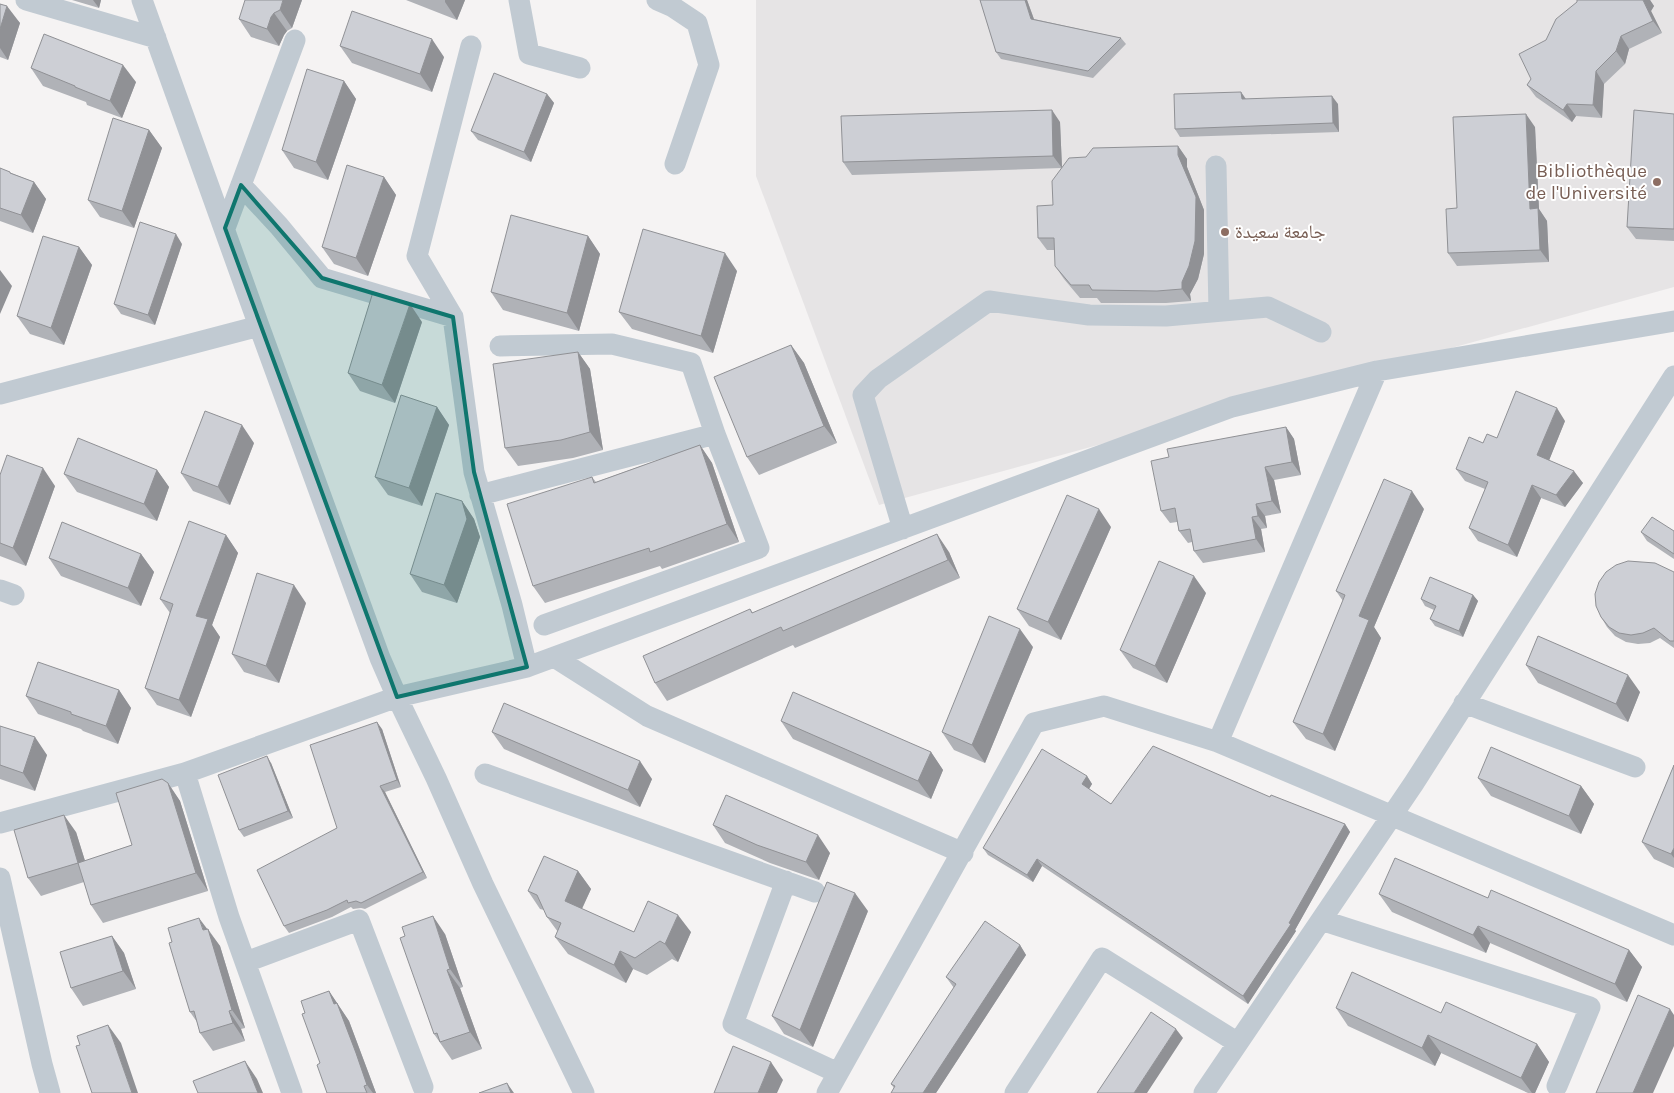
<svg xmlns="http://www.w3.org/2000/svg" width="1674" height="1093" font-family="Karla,'Noto Naskh Arabic',sans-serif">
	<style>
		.education { fill: #e6e4e5 }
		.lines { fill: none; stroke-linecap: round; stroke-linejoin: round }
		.minor { stroke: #c1cad2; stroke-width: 21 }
		.wall { fill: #b0b2b7 }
		.shaded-wall { fill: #909195 }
		.building { fill: #cdcfd5; stroke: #909195 }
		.marked { fill: #0f766e; fill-opacity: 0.2; stroke: #0f766e; stroke-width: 4; stroke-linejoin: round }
		.education-dot { fill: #8d6e63; stroke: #fff; stroke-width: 2 }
		.labels { text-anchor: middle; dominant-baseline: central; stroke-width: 4; stroke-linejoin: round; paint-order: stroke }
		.education-label { font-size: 19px; fill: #785e54; stroke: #fff; text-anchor: end }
	</style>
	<rect width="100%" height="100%" fill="#f5f3f3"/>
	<path class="education" d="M756 0H1674V287L879 505 756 176Z"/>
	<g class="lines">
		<path class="minor" d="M26 0 156 38
			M142 0 259 326 380 658 397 697 436 778 483 884 584 1093
			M519 0 529 54 580 68
			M657 0 673 7 697 23 709 65 675 164
			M1216 166 1219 311
			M241 185 279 226 322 278 453 317 474 472 512 605 527 667
			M225 228 295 40
			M453 317 417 256 471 46
			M500 346 612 344 691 363 715 434 759 548 544 625
			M0 394 259 326
			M480 495 715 434
			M903 529 863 395 878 379 989 301 1089 315 1166 316 1268 307 1321 332
			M0 590 14 595
			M554 657 647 716 963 853
			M1464 703 1635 767
			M1218 742 1377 371
			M185 773 229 917 292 1093
			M485 774 815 892
			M0 823 185 773 397 697 527 667 1232 407 1377 371 1674 321
			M0 878 42 1064 50 1093
			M786 881 733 1024 838 1073
			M1321 920 1590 1007 1557 1086
			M246 962 359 920 423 1087
			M827 1093 1034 723 1104 706 1218 742 1674 935
			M1015 1093 1102 958 1238 1043
			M1204 1093 1414 783 1674 376"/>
	</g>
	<path class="wall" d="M72 0H101L99 8Z
		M302 0 292 28 287 31 284 35 279 46 251 37 239 19Z
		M406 0H465L457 20Z
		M980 0H1027L1034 19 1121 38 1126 44 1093 78 1001 59 996 52Z
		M1577 0H1650L1654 6 1651 11 1662 33 1629 49 1625 64 1604 84 1602 118 1576 116 1572 122 1536 97 1527 85 1531 79 1546 40 1577 2Z
		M0 4 20 23 8 60 0 57Z
		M340 46 444 57 432 92 352 63Z
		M31 68 136 82 122 118 87 105 86 102 43 86Z
		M344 81 356 99 328 180 294 168 282 150Z
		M1241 92 1246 99 1338 104 1339 132 1180 137 1175 129Z
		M547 94 554 103 531 162 478 140 471 131Z
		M1674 114V241L1636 239 1627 227Z
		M1060 122 1062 168 1086 157 1178 146 1187 159V167L1204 210V254L1198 279 1190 294 1191 301 1166 303H1101L1097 298H1080L1064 279 1055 266V250H1047L1038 238 1053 205 1061 168 852 175 843 162Z
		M1535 127 1539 209 1547 221 1549 262 1457 266 1448 253 1457 208Z
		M149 130 162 148 134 228 100 217 88 200Z
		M0 168 11 173 34 182 46 199 33 233 0 221Z
		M384 177 396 195 368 276 334 264 322 247Z
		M588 236 600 254 579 331 503 310 491 292Z
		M182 244 155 325 121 314 114 304Z
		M79 247 92 265 64 345 30 334 17 316Z
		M737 271 713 353 632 329 619 312Z
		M422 322 395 403 360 391 348 373Z
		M791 345 804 363 837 443 759 475 747 457Z
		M578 352 590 369 603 450 573 458 518 466 505 448Z
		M437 407 449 425 422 506 388 495 375 477Z
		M1565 421 1549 460 1583 483 1565 507 1541 498 1517 557 1478 541 1469 528 1485 489 1465 481 1456 469 1483 443 1497 438Z
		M1286 427 1294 439 1301 475 1274 480 1281 513 1265 516 1267 528 1261 529 1265 552 1203 563 1194 551 1192 542 1188 543 1179 531 1177 522 1170 523 1161 511Z
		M254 443 230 505 193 491 181 473Z
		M700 445 712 463 739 542 662 569 660 566 545 603 533 586 592 477 596 482Z
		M157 470 169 487 157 521 77 492 64 474Z
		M0 475 55 486 26 566 0 556Z
		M462 501 474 519 480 537 457 603 422 592 410 574Z
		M1424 509 1374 627 1381 638 1335 751 1306 739 1293 722 1343 601 1336 591Z
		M1111 527 1061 640 1029 626 1017 609Z
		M1674 531V559L1647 541 1641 532Z
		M226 535 238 553 212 625 220 637 191 717 157 705 145 688 170 613 160 599Z
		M949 552 960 578 795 648 793 645 667 701 655 683 750 609 753 613Z
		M141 554 154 572 141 606 61 576 49 558Z
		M1674 572V648L1660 638 1650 643 1638 644 1626 642 1615 636 1607 627 1601 617Z
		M1206 593 1167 683 1133 668 1120 650Z
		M1473 595 1478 601 1463 637 1435 626 1430 619 1434 610 1425 606 1421 599Z
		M306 603 279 683 244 672 232 654Z
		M1033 647 985 763 954 750 942 732Z
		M1526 665 1640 692 1628 722 1538 683Z
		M119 690 131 708 118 744 83 731 81 729 38 714 26 696Z
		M781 721 931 752 943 770 931 799 793 739Z
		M0 726 47 755 35 791 0 779Z
		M382 729 401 787 385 792 427 878 365 909 361 908 353 909 351 907 332 917 289 933 284 926 337 828Z
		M492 732 652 779 640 807 504 749Z
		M271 763 293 818 244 837 239 830Z
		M1674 765V868L1654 859 1642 842Z
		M1087 776 1092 784 1089 789 1111 804 1270 797 1345 824 1350 832 1295 930 1296 931 1248 1004 1042 866 1033 882 988 855 983 848Z
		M1478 778 1581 786 1594 804 1581 834 1491 796Z
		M168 783 180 801 208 891 103 923 91 905 84 882 41 896 28 878 76 832 85 861 132 845Z
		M713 825 830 853 819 880 770 863 725 843Z
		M578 871 591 889 582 909 634 932H691L678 962 672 959 647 975 633 969 626 983 568 954 555 937 558 932 547 917 544 910 540 909 528 891Z
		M1379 894 1488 898 1629 950 1642 967 1627 1002 1490 943 1486 953 1392 912Z
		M868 911 813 1047 784 1034 772 1016Z
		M208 929 220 946 245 1028 241 1029 245 1041 213 1051 200 1033 197 1022 190 1012 172 942Z
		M445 934 463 987 460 988 482 1049 452 1060 434 1034Z
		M112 936 124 953 136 989 83 1006 71 988Z
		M1020 945 1026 955 936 1093H891L894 1088 891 1084 954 988 946 977Z
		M329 991 349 1021 376 1093H327L320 1063 305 1013Z
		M1336 1008 1441 1013 1537 1044 1549 1062 1535 1093H1528L1441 1053 1435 1066 1348 1026Z"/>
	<path class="shaded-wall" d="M93 0H101L99 8Z
		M283 0H302L292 28 280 10Z
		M445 0H465L457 20 445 2Z
		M1025 0H1027L1036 25 1031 19Z
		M1643 0H1650L1654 6 1651 11 1662 33 1653 21Z
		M7 6 20 23 8 60 0 48V29Z
		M274 13 287 31 284 35 279 46 267 29 271 17Z
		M1621 36 1629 49 1625 64 1616 51Z
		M432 39 444 57 432 92 420 74Z
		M123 65 136 82 122 118 110 101Z
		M1596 71 1604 84 1602 118 1593 105Z
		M344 81 356 99 328 180 316 162Z
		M1241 92 1247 101 1242 99Z
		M547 94 554 103 531 162 524 152Z
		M1332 96 1338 104 1339 132 1333 123Z
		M1567 104 1576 116 1572 122 1563 110Z
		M1052 110 1060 122 1062 168 1053 156Z
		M1526 114 1535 127 1539 209 1547 221 1549 262 1540 250 1530 209Z
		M149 130 162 148 134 228 122 211Z
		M1178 146 1187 159V167L1204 210V254L1198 279 1190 294 1191 301 1182 289Z
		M384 177 396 195 368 276 356 258Z
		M34 182 46 199 33 233 21 215Z
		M176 234 182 244 155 325 148 315Z
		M588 236 600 254 579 331 567 313Z
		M79 247 92 265 64 345 51 328Z
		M725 253 737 271 713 353 701 336Z
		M0 270 12 286 0 314Z
		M410 304 422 322 395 403 382 385Z
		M791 345 804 363 837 443 824 426Z
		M578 352 590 369 603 450 590 432Z
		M437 407 449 425 422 506 409 488Z
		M1557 408 1565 421 1546 468 1537 455Z
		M242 425 254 443 230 505 218 487Z
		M1286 427 1294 439 1301 475 1292 462Z
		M700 445 712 463 739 542 727 524Z
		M1265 467 1274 480 1281 513 1272 501Z
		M43 468 55 486 26 566 13 548Z
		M157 470 169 487 157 521 144 504Z
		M1574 471 1583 483 1565 507 1556 495Z
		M1532 485 1541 498 1517 557 1508 545Z
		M1412 491 1424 509 1374 627 1381 638 1335 751 1323 734 1359 616Z
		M462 501 474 519 480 537 457 603 444 585Z
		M1256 504 1265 516 1267 528 1258 516Z
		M1099 509 1111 527 1061 640 1048 622Z
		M1252 517 1261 529 1265 552 1256 539Z
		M937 534 949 552 960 578 948 560Z
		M226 535 238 553 212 625 220 637 191 717 179 700 196 616Z
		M141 554 154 572 141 606 128 588Z
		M1194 576 1206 593 1167 683 1155 666Z
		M294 585 306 603 279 683 266 666Z
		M1473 595 1478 601 1463 637 1459 631Z
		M1020 629 1033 647 985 763 972 745Z
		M1628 675 1640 692 1628 722 1616 704Z
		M119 690 131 708 118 744 106 726Z
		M377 722 382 729 401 787 397 780Z
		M35 737 47 755 35 791 23 773Z
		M931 752 943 770 931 799 918 781Z
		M267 756 271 763 293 818 288 811Z
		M640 761 652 779 640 807 628 790Z
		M1087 776 1092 784 1087 792 1082 784Z
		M168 783 180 801 208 891 196 873Z
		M380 786 385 792 427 878 423 872Z
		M1581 786 1594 804 1581 834 1569 816Z
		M64 815 76 832 91 880 78 863Z
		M1345 824 1350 832 1295 930 1296 931 1248 1004 1243 996 1289 923Z
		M818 835 830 853 819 880 806 862Z
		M1674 848V858L1671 854Z
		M1037 859 1042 866 1033 882 1027 875Z
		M578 871 591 889 577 919 565 901Z
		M855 893 868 911 813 1047 800 1030Z
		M678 915 691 932 678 962 665 944Z
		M433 916 445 934 463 987 450 969Z
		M199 918 220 946 245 1028 232 1010Z
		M1478 926 1490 943 1486 953 1473 935Z
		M112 936 124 953 136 989 123 971Z
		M1020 945 1026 955 936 1093H923Z
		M1629 950 1642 967 1627 1002 1615 984Z
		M620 951 633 969 626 983 614 965Z
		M447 970 460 988 482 1049 470 1032Z
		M329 991 349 1021 376 1093H373L367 1085 334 1004Z
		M1670 1009 1674 1015V1046L1653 1093H1633Z
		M229 1011 241 1029 245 1041 233 1023Z
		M108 1025 121 1043 138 1093H132Z
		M1176 1029 1183 1038 1147 1093H1134Z
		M1428 1035 1441 1053 1435 1066 1422 1048Z
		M1537 1044 1549 1062 1535 1093H1532L1521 1078Z
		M245 1061 257 1079 263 1093H258Z
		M771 1062 783 1080 777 1093H758Z
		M507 1083 514 1093H511Z"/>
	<path class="building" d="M245 0H283L280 10 274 13 271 17 267 29 239 19Z
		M980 0H1025L1031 19 1121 38 1088 71 996 52Z
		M1577 0H1643L1653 21 1621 36 1616 51 1596 71 1593 105 1567 104 1563 110 1527 85 1531 79 1519 54 1546 40 1556 19 1577 2Z
		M0 4 7 6 0 29Z
		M352 11 432 39 420 74 340 46Z
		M44 34 123 65 110 101 75 87V86L31 68Z
		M307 69 344 81 316 162 282 150Z
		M494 73 547 94 524 152 471 131Z
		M1241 92 1242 99 1332 96 1333 123 1175 129 1174 94Z
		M1052 110 1053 156 843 162 841 116Z
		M1634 110 1674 114V229L1627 227Z
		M1526 114 1530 209 1538 208 1540 250 1448 253 1446 209 1457 208 1453 117Z
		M113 118 149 130 122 211 88 200Z
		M1178 146V155L1196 197 1195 241 1189 266 1182 282V289L1157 291 1092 290 1089 285H1071L1055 266 1054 238H1038L1037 206 1053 205 1052 181 1069 158 1086 157 1093 148Z
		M347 165 384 177 356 258 322 247Z
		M0 168 10 172V173L34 182 21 215 0 208Z
		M511 215 588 236 567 313 491 292Z
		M140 222 176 234 148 315 114 304Z
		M643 229 725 253 701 336 619 312Z
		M43 236 79 247 51 328 17 316Z
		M373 292 410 304 382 385 348 373Z
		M791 345 824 426 747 457 714 377Z
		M578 352 590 432 561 440 505 448 493 364Z
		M1516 391 1557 408 1537 455 1574 471 1556 495 1532 485 1508 545 1469 528 1488 482 1456 469 1469 437 1483 443 1487 434 1497 438Z
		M401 395 437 407 409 488 375 477Z
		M205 411 242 425 218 487 181 473Z
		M1286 427 1292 462 1265 467 1272 501 1256 504 1258 516 1252 517 1256 539 1194 551 1190 529 1179 531 1175 508 1161 511 1151 461 1169 457 1167 449Z
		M78 438 157 470 144 504 64 474Z
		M700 445 727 524 650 552 649 548 533 586 507 504 592 477 594 483Z
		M7 455 43 468 13 548 0 543V475Z
		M1384 479 1412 491 1359 616 1369 620 1323 734 1293 722 1345 595 1336 591Z
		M436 493 462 501 467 519 444 585 410 574Z
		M1067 495 1099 509 1048 622 1017 609Z
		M1652 517 1674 531V554L1641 532Z
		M189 521 226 535 196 616 208 619 179 700 145 688 173 604 160 599Z
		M62 522 141 554 128 588 49 558Z
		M937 534 948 560 783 631 781 627 655 683 643 656 750 609 752 613Z
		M1159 561 1194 576 1155 666 1120 650Z
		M1628 561 1655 563 1674 572V641H1670L1654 628 1643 633 1631 635 1619 633 1609 627 1601 617 1596 606 1595 594 1599 582 1606 572 1616 565Z
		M257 573 294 585 266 666 232 654Z
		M1430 577 1473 595 1459 631 1430 619 1436 606 1421 599Z
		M989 616 1020 629 972 745 942 732Z
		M1538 636 1628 675 1616 704 1526 665Z
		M38 662 119 690 106 726 71 714V712L26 696Z
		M793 692 931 752 918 781 781 721Z
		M504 703 640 761 628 790 492 732Z
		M377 722 397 780 380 786 423 872 361 903 356 901 348 903 347 900 327 910 284 926 257 870 337 828 310 745Z
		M0 726 35 737 23 773 0 765Z
		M1153 746 1270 797 1271 795 1345 824 1289 923 1291 924 1243 996 1037 859 1027 875 983 848 1042 749 1087 776 1082 784 1111 804Z
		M1491 747 1581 786 1569 816 1478 778Z
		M267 756 288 811 239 830 218 775Z
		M1674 765V848L1671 854 1642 842Z
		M162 779 168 783 196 873 91 905 78 863 132 845 116 793Z
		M726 795 818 835 806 862 757 845 713 825Z
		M64 815 78 863 28 878 14 830Z
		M544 856 578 871 565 901 634 932 648 901 678 915 665 944 660 941 635 958 620 951 614 965 555 937 561 923 547 917 537 895 528 891Z
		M1395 858 1488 898 1491 890 1629 950 1615 984 1478 926 1473 935 1379 894Z
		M827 882 855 893 800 1030 772 1016Z
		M433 916 450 969 447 970 470 1032 440 1042 437 1033 434 1034 400 938 405 936 402 927Z
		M199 918 203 930 208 929 232 1010 229 1011 233 1023 200 1033 194 1011 190 1012 181 983 169 943 172 942 168 928Z
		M985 921 1020 945 923 1093H891L895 1086 891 1084 956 984 946 977Z
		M112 936 123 971 71 988 60 952Z
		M1352 972 1441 1013 1446 1002 1537 1044 1521 1078 1428 1035 1422 1048 1336 1008Z
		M329 991 334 1004 337 1003 356 1053 367 1085 364 1086 367 1093H327L317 1065 320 1063 302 1014 305 1013 301 1001Z
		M1638 995 1670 1009 1633 1093H1596Z
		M1151 1012 1176 1029 1134 1093H1097Z
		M108 1025 132 1093H92L76 1046 80 1045 77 1036Z
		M733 1046 771 1062 758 1093H714Z
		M245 1061 258 1093H198L193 1081Z
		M507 1083 511 1093H479Z"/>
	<path class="marked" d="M241 185 322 278 453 317 474 472 527 667 397 697 225 228Z"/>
	<g class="education-dot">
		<circle cx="1657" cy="182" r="5"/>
		<circle cx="1225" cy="232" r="5"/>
	</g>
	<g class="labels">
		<g class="education-label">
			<text x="1647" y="171">Bibliothèque<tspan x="1647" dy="22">de l'Université</tspan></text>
			<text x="1235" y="232" text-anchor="start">جامعة سعيدة</text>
		</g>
	</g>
</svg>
